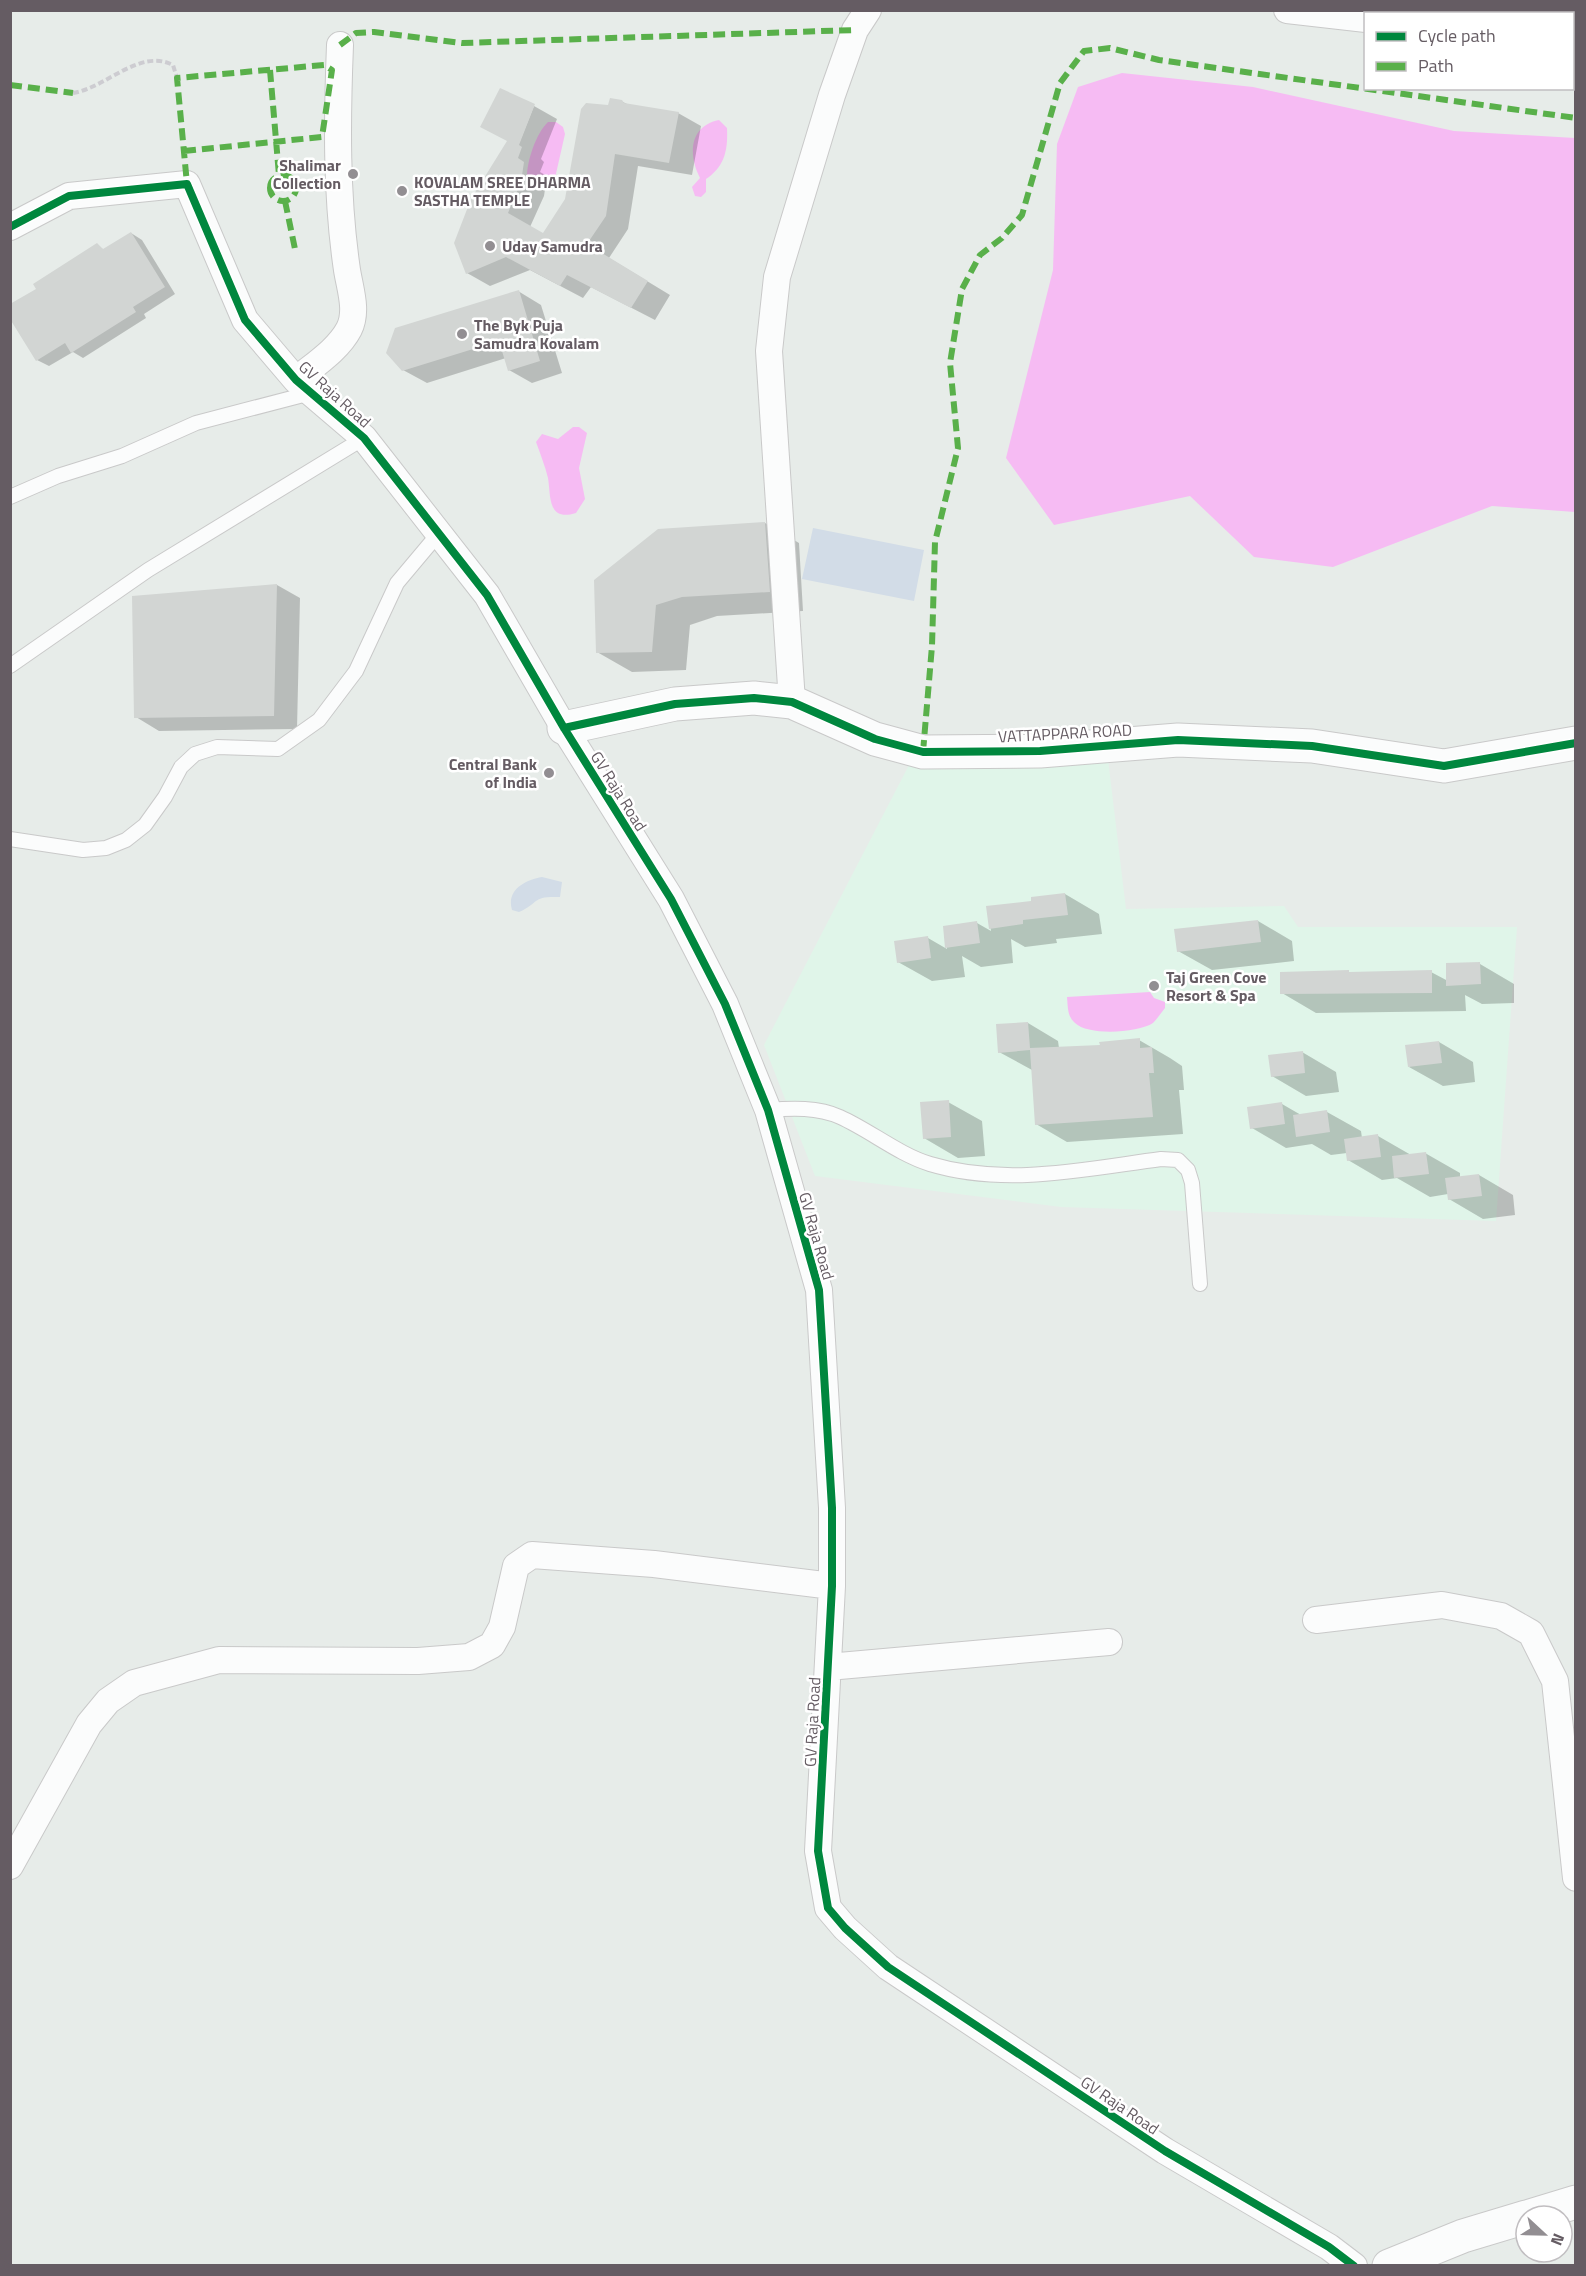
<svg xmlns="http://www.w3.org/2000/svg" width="1586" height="2276" font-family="'Titillium Web',sans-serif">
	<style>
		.commercial { fill: #e0f5e9 }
		.pitch { fill: #d2dce7 }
		.water { fill: #f6bbf3 }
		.shadow { fill: #0003 }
		.building { fill: #d2d5d3 }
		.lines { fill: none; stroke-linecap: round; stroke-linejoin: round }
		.lane-casing { stroke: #c9c9c9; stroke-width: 16 }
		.street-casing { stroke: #c9c9c9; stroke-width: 28 }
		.secondary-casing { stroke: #c9c9c9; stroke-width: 35 }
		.path { stroke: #cdccd1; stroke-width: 4; stroke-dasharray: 6 3; stroke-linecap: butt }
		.lane { stroke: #fbfcfc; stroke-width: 14 }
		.street { stroke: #fbfcfc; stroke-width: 26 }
		.secondary { stroke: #fbfcfc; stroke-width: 33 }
		.quiet { stroke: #59b04a; stroke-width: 6; stroke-dasharray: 12 6; stroke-linecap: butt }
		.cycleway-casing { stroke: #fff; stroke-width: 11 }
		.cycleway { stroke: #00873e; stroke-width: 8 }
		.poi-dot { fill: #928e92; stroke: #fff; stroke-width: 2 }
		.labels { text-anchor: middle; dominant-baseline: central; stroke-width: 5; stroke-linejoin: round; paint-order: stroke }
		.poi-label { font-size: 16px; font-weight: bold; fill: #655c63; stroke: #fff; text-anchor: start }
		.street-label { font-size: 16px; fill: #655c63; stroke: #fff }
	</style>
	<rect width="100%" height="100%" fill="#e7ece9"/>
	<path class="commercial" d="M1108 759 1126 909 1284 906 1298 927H1517L1496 1221 1061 1207 815 1176 764 1045 909 765Z"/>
	<path class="pitch" d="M813 528 924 550 914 601 802 579Z
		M542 877 562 882 560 897C531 896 541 902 519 912L512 910C506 890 525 880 542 877Z"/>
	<path class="water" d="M1122 73 1253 87 1454 131 1575 138V512L1492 506 1333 567 1254 557 1190 496 1054 525 1006 458 1053 270 1057 144 1078 87Z
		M719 120 727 128C728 150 725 166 706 179V192L701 197 695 196 692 187 700 178C688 155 689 126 719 120Z
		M548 122H556L563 127 565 134 555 178 542 187 527 180C526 163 536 133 548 122Z
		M573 427H579L587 433 579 468 585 499 576 513C547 522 551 496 548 478 545 466 540 453 536 442L542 434 558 439Z
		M1150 992 1154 998 1165 1002V1008C1161 1013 1157 1019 1153 1023 1138 1033 1088 1036 1075 1023 1067 1016 1068 1007 1067 997Z"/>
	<path class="shadow" d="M621 101 629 105 678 113 701 126 692 175 638 166 628 229 609 258 670 295 655 320 591 287 583 298 530 270 490 286 467 273 534 106 557 119 541 159 544 162 540 172 547 176 544 196 530 227 544 235 566 199 609 107Z
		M131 233 142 240 175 294 144 314 146 318 83 358 73 352 49 366 37 360 38 289 97 245 104 250Z
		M518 291 541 305 562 373 532 383 509 370 506 358 427 383 403 370Z
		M765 523 799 543 803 611 717 616 690 625 686 670 632 672 597 652 596 581Z
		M277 585 300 598 297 729 159 731 136 717 134 598Z
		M1065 894 1099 914 1102 934 1056 939 1057 943 1025 947 1011 939 1013 963 981 967 962 956 965 977 932 981 898 962 928 938 947 949 945 927 977 923 991 931 988 907 1033 902Z
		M1258 921 1292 941 1294 961 1212 970 1178 951Z
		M1480 964 1514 984V1003L1482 1004 1465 995 1466 1011 1316 1013 1282 993 1431 972 1448 981Z
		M1028 1023 1058 1041 1059 1048 1101 1046 1139 1040 1170 1058 1182 1066 1184 1090H1179L1183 1134 1067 1142 1036 1124 1032 1070 999 1052Z
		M1439 1042 1473 1062 1475 1082 1443 1086 1409 1067Z
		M1302 1052 1336 1072 1339 1092 1306 1096 1272 1076Z
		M948 1102 982 1121 985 1156 958 1158 924 1138Z
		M1282 1104 1301 1115 1327 1112 1361 1131 1362 1138 1378 1136 1411 1155 1425 1153 1460 1173V1178L1479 1175 1513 1195 1515 1215 1483 1219 1449 1199 1448 1194 1430 1197 1397 1178 1382 1180 1348 1160 1347 1153 1331 1155 1312 1144 1286 1148 1252 1128Z"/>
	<path class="building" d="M500 88 535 104 519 145 522 147 518 158 524 162 521 182 508 213 543 233 565 199 581 109 586 103 608 105 610 98 622 100 624 103 679 112 669 163 615 154 606 216 587 244 648 281 631 308 567 275 560 286 506 257 466 274 454 243 471 199 507 141 480 127Z
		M131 232 165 287 133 307 136 312 71 353 65 343 36 361 10 319V304L36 289 33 284 97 243 103 249Z
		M519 290 540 361 508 371 499 341 402 371 386 353 395 328Z
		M765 522 770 592 682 597 656 605 652 652 596 653 594 580 658 529Z
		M277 584 274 716 134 718 132 596Z
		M1065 893 1068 915 1023 920V924L989 929 986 906 1031 901V897Z
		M1258 920 1261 942 1177 952 1174 929Z
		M977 921 980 943 945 948 943 926Z
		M928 936 931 958 897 963 894 941Z
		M1480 962 1481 984 1446 986V963Z
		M1349 970V972L1432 970V993L1280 994V972Z
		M1028 1022 1030 1048 1100 1045 1099 1042 1140 1038V1048L1152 1047 1154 1073H1149L1153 1117 1035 1125 1030 1050 998 1053 996 1024Z
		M1439 1041 1442 1063 1408 1067 1405 1045Z
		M1303 1051 1305 1073 1271 1077 1268 1055Z
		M949 1100 951 1137 923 1139 920 1102Z
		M1282 1102 1285 1124 1250 1129 1247 1107Z
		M1327 1110 1330 1132 1296 1137 1293 1115Z
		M1378 1134 1381 1157 1347 1161 1344 1139Z
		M1426 1152 1429 1174 1394 1178 1392 1156Z
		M1479 1174 1482 1196 1448 1200 1445 1178Z"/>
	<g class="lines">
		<g class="lane-casing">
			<path id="lane" d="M10 497 58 476 122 456 196 423 311 393
				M10 666 148 570 364 438
				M10 839 83 850 106 848 126 840 145 825 165 797 181 767 195 754 217 747 278 749 319 720 356 671 397 583 439 533
				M768 1110C792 1108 818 1107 840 1117 871 1131 898 1154 930 1164 1006 1187 1085 1169 1161 1159L1178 1160 1188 1170 1192 1183 1200 1284"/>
		</g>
		<g class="street-casing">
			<path id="street" d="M1287 10 1366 19
				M1572 34 1576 35
				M10 227 69 196 187 184 245 320 296 380 364 438 487 595 564 728 671 899 725 1004 768 1110 819 1290 832 1508V1586L818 1851 828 1908 845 1928 888 1967 1165 2151 1329 2247 1354 2266
				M296 380C314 365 338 350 349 329 358 311 350 289 347 270 336 195 337 120 340 45
				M792 702 769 351 777 277 832 95 855 30 868 10
				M1316 1620 1442 1605 1501 1616 1531 1633 1555 1681 1576 1878
				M828 1667 1109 1642
				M10 1866 89 1724 108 1701 134 1683 219 1660 418 1661 469 1657 492 1645 502 1627 516 1566 532 1555 654 1564 832 1586"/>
		</g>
		<g class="secondary-casing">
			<path id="secondary" d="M564 728 675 704 754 698 792 702 875 739 923 752 1040 751 1178 740 1312 746 1444 766 1576 743
				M1530 2216 1576 2202
				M1389 2266 1463 2236 1526 2217"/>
		</g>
		<path class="path" d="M73 93C106 88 139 48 173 65L177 78"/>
		<use href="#lane" class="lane"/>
		<use href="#street" class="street"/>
		<use href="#secondary" class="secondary"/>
		<path class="quiet" d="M340 45 356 33 374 32 462 43 855 30
			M270 70 279 175
			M10 85 73 93
			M184 151 322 137 332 70 324 65 177 78 187 184
			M270 188a13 13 0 1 1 26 0a13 13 0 1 1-26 0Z
			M285 201 295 249
			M923 752 932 646 935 542 958 448 950 363 962 289 980 255 1002 238 1022 215 1060 83 1084 51 1110 48 1159 60 1576 118"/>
		<g class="cycleway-casing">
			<path id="cycleway" d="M10 227 69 196 187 184 245 320 296 380 364 438 487 595 564 728 671 899 725 1004 768 1110 819 1290 832 1508V1586L818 1851 828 1908 845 1928 888 1967 1165 2151 1329 2247 1354 2266
				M564 728 675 704 754 698 792 702 875 739 923 752 1040 751 1178 740 1312 746 1444 766 1576 743"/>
		</g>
		<use href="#cycleway" class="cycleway"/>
	</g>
	<g class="poi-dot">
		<circle cx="353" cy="174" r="6"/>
		<circle cx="402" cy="191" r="6"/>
		<circle cx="490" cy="246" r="6"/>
		<circle cx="462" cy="334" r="6"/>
		<circle cx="549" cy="773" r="6"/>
		<circle cx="1154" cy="986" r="6"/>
	</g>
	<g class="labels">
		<g class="poi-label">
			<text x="341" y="165" text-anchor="end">Shalimar<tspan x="341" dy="18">Collection</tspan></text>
			<text x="414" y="182">KOVALAM SREE DHARMA<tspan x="414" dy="18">SASTHA TEMPLE</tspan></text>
			<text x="502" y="246">Uday Samudra</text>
			<text x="474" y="325">The Byk Puja<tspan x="474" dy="18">Samudra Kovalam</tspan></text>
			<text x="537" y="764" text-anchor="end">Central Bank<tspan x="537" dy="18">of India</tspan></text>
			<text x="1166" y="977">Taj Green Cove<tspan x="1166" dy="18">Resort &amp; Spa</tspan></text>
		</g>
		<g class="street-label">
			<text transform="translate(335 394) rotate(42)">GV Raja Road</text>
			<text transform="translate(1065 733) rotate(-3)">VATTAPPARA ROAD</text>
			<text transform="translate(619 791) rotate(58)">GV Raja Road</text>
			<text transform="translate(817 1236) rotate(74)">GV Raja Road</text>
			<text transform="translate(812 1722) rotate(-87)">GV Raja Road</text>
			<text transform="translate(1120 2105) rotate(34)">GV Raja Road</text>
		</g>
	</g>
	<rect width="1586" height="2276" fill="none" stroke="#655c63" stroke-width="24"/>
	<rect x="1364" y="12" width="210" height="78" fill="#ffffff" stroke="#c1bec1" stroke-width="1.5"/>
	<rect x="1376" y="32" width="30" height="9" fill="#00873e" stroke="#c1bec1" stroke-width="1.5"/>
	<text x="1418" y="42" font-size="18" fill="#655c63">Cycle path</text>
	<rect x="1376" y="62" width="30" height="9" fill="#59b04a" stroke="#c1bec1" stroke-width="1.5"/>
	<text x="1418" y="72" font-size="18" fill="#655c63">Path</text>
	<g transform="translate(1544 2234) rotate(112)"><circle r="28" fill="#ffffff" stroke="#c1bec1" stroke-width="1.5"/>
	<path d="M0-4.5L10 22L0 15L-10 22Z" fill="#928e92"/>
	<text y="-9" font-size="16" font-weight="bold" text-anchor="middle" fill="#655c63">N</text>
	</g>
</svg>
